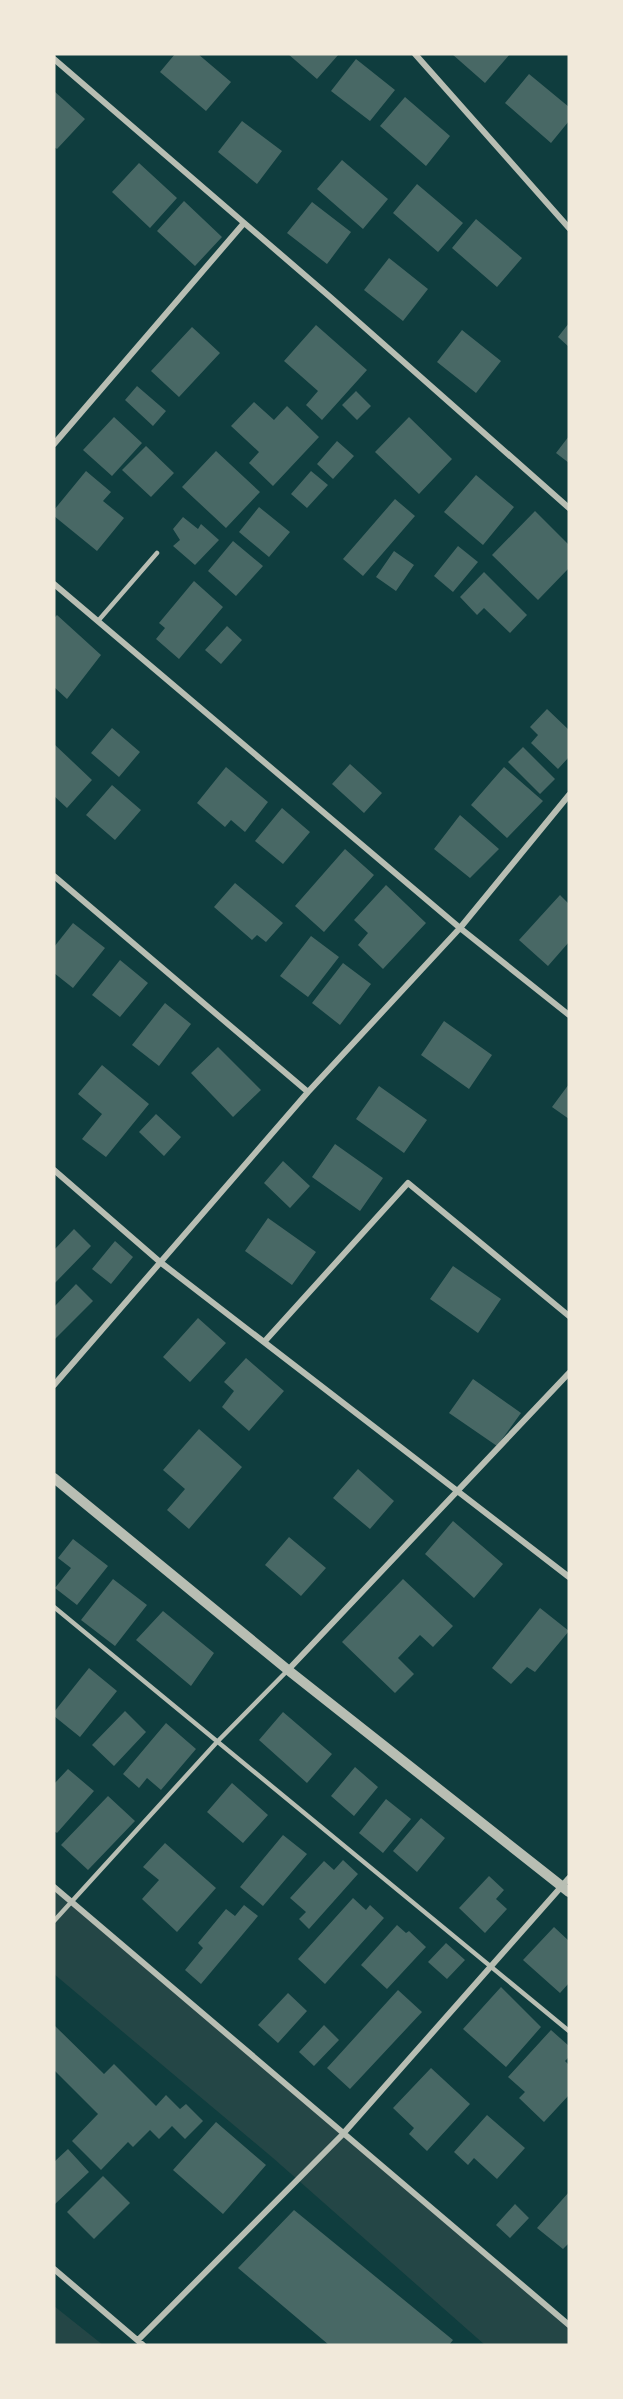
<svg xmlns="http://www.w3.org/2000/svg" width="623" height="2399" font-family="'DM Sans',sans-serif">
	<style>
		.green { fill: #244646 }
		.building { fill: #486865 }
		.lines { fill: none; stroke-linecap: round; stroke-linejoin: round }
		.service { stroke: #b8beb3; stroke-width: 4.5 }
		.minor { stroke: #b8beb3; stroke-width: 6 }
		.tertiary { stroke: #b8beb3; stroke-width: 10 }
	</style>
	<rect width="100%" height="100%" fill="#0f3d3e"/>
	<path class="green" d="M54 1887 569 2323V2345H485L273 2158 54 1974Z
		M54 2306 103 2345H54Z"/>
	<path class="building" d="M175 54H198L231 82 206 111 160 72Z
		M288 54H339L317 79Z
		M452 54H510L485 83Z
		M356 59 395 90 370 121 331 91Z
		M529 74 569 107V121L551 143 505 103Z
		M54 91 85 119 57 149 54 147Z
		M405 97 450 136 426 166 380 126Z
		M242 121 282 151 257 184 218 152Z
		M342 160 388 199 363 229 317 189Z
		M139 163 177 198 150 228 112 192Z
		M417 184 463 223 438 252 393 213Z
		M184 201 222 237 195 266 157 231Z
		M312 202 351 232 327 264 287 233Z
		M476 219 522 258 497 287 452 248Z
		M389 258 428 289 403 321 364 290Z
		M569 323V347L558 337Z
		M316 325 367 370 322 420 306 405 318 391 284 361Z
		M192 327 220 353 179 397 151 371Z
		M462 330 501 361 476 393 437 362Z
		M137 386 166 411 153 426 125 400Z
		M356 391 371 406 357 420 342 405Z
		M254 402 274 420 287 406 319 437 273 486 249 463 259 452 231 426Z
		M114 417 142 443 112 476 83 450Z
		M409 417 452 459 419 494 375 452Z
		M569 436V463L556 453Z
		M337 441 354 456 333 479 317 464Z
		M146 446 174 473 151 497 122 470Z
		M216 451 260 492 226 528 182 487Z
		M86 471 111 492 103 501 124 518 97 551 54 516V510Z
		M311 471 328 485 307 508 291 494Z
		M476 475 514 507 483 545 444 512Z
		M395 499 415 516 363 576 343 559Z
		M259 507 290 532 269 557 239 532Z
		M535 511 569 545V568L538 600 492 555Z
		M183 517 198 529 201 524 219 540 195 565 173 546 180 540 173 529Z
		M233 541 263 566 236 596 208 571Z
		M458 546 478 562 453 592 434 576Z
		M394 551 414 565 396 591 376 577Z
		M484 572 527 615 510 633 484 608 477 615 460 597Z
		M194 581 223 607 179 659 156 639 165 628 159 623Z
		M57 615 101 655 67 699 54 687V618Z
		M227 626 242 640 221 664 205 650Z
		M547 709 569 730V757L558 769 531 743 538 735 530 727Z
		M112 728 140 752 119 777 91 753Z
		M54 744 92 780 67 808 54 796Z
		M523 747 555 779 540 794 508 762Z
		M350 764 382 793 364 813 332 784Z
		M226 767 268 802 245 832 231 820 225 827 197 803Z
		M504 767 543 801 507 838 471 805Z
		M112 785 141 810 115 840 86 815Z
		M282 808 310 832 283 864 255 841Z
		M460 815 499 849 470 878 434 849Z
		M345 849 374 875 324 932 295 906Z
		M235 883 283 923 266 942 257 935 252 940 214 907Z
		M386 885 426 923 383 969 358 945 368 933 354 920Z
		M560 895 569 904V942L548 966 519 940Z
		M73 923 105 948 73 988 54 973V947Z
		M311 936 339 957 308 997 280 976Z
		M120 960 148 983 120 1017 92 995Z
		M343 963 371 984 340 1025 312 1003Z
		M165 1003 191 1024 159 1066 132 1045Z
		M444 1021 492 1055 469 1089 421 1055Z
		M218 1047 261 1090 233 1117 191 1073Z
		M102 1065 149 1104 106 1157 82 1139 102 1114 78 1094Z
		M569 1084V1119L552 1107Z
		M379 1086 427 1120 404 1153 356 1119Z
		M156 1114 181 1137 164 1156 139 1132Z
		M335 1144 383 1178 360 1211 312 1177Z
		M283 1161 310 1186 290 1208 264 1183Z
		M268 1218 316 1252 292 1285 245 1251Z
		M74 1229 91 1246 54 1284V1250Z
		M115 1241 133 1257 111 1284 92 1269Z
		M453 1266 501 1299 478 1333 430 1299Z
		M76 1284 93 1301 54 1340V1307Z
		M198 1318 226 1343 190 1382 163 1357Z
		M246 1358 284 1391 249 1431 222 1407 234 1391 224 1382Z
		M473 1379 521 1413 497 1446 449 1413Z
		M199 1429 242 1467 189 1529 167 1510 185 1489 163 1470Z
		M358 1469 394 1501 370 1529 333 1498Z
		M453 1521 503 1564 474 1598 425 1554Z
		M289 1537 326 1568 301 1596 265 1565Z
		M73 1539 108 1566 77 1605 55 1588 71 1568 58 1558Z
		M113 1579 147 1605 115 1646 81 1620Z
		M403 1579 453 1626 433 1647 420 1635 398 1658 414 1674 395 1693 342 1642Z
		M540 1608 569 1631 535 1672 527 1667 511 1684 492 1668Z
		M163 1611 214 1653 191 1686 136 1640Z
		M89 1668 117 1691 80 1737 54 1716V1712Z
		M125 1711 146 1732 114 1766 92 1745Z
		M283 1712 332 1754 307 1783 259 1740Z
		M166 1723 196 1749 161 1790 147 1778 139 1788 123 1774Z
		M355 1767 378 1787 354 1816 331 1796Z
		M68 1769 94 1791 57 1833 54 1831V1784Z
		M232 1783 268 1815 243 1843 207 1812Z
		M108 1796 135 1821 88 1870 61 1845Z
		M386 1799 411 1819 383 1853 359 1833Z
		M421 1818 445 1838 417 1872 393 1851Z
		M283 1835 307 1854 263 1906 240 1887Z
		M165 1843 216 1888 177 1932 142 1899 159 1880 143 1867Z
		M343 1860 358 1874 309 1929 299 1919 306 1912 290 1898 324 1861 334 1870Z
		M489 1876 504 1890 496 1899 507 1909 485 1933 459 1908Z
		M353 1898 366 1910 370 1905 384 1918 325 1984 298 1959Z
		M244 1905 258 1916 201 1984 185 1970 203 1948 198 1943 226 1909 235 1916Z
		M397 1925 406 1933 409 1931 426 1947 387 1989 361 1965Z
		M554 1927 569 1941V1983L560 1993 523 1960Z
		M446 1943 465 1960 447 1979 428 1962Z
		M501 1987 541 2027 506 2067 463 2029Z
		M398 1990 422 2012 350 2089 327 2068Z
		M288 1993 307 2011 278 2043 258 2025Z
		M54 2025 104 2074 114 2064 156 2106 166 2095 180 2109 186 2104 203 2121 185 2139 172 2126 159 2139 150 2130 133 2147 128 2142 101 2170 72 2141 98 2114 54 2070Z
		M324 2025 339 2040 314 2066 299 2052Z
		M551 2030 569 2046V2057L565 2061 569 2065V2095L544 2122 519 2098 525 2092 508 2077Z
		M431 2068 470 2104 427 2151 409 2134 414 2128 393 2108Z
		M487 2115 525 2148 497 2179 474 2158 468 2165 454 2152Z
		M216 2122 266 2165 223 2214 173 2170Z
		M68 2149 89 2172 54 2205V2162Z
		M103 2176 130 2203 94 2239 67 2212Z
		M569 2192V2243L563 2249 537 2228Z
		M515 2204 529 2218 510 2238 496 2225Z
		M294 2210 453 2340 449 2345H329L238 2268Z"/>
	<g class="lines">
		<path class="service" d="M98 621 157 553
			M54 1607 569 2031
			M54 1921 217 1742 288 1670"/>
		<path class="minor" d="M415 54 569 228
			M54 59 329 296 569 508
			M54 444 244 223
			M54 584 460 928 569 1015
			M54 876 308 1092
			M54 1170 160 1262 569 1577
			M265 1341 408 1183 569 1316
			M54 1385 308 1092 460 928 569 795
			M288 1670 569 1373
			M54 1887 569 2325
			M54 2269 143 2345
			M138 2340 342 2135 569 1878"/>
		<path class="tertiary" d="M54 1478 288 1670 569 1892"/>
	</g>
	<rect width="623" height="2399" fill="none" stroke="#f1e9da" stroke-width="111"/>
</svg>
